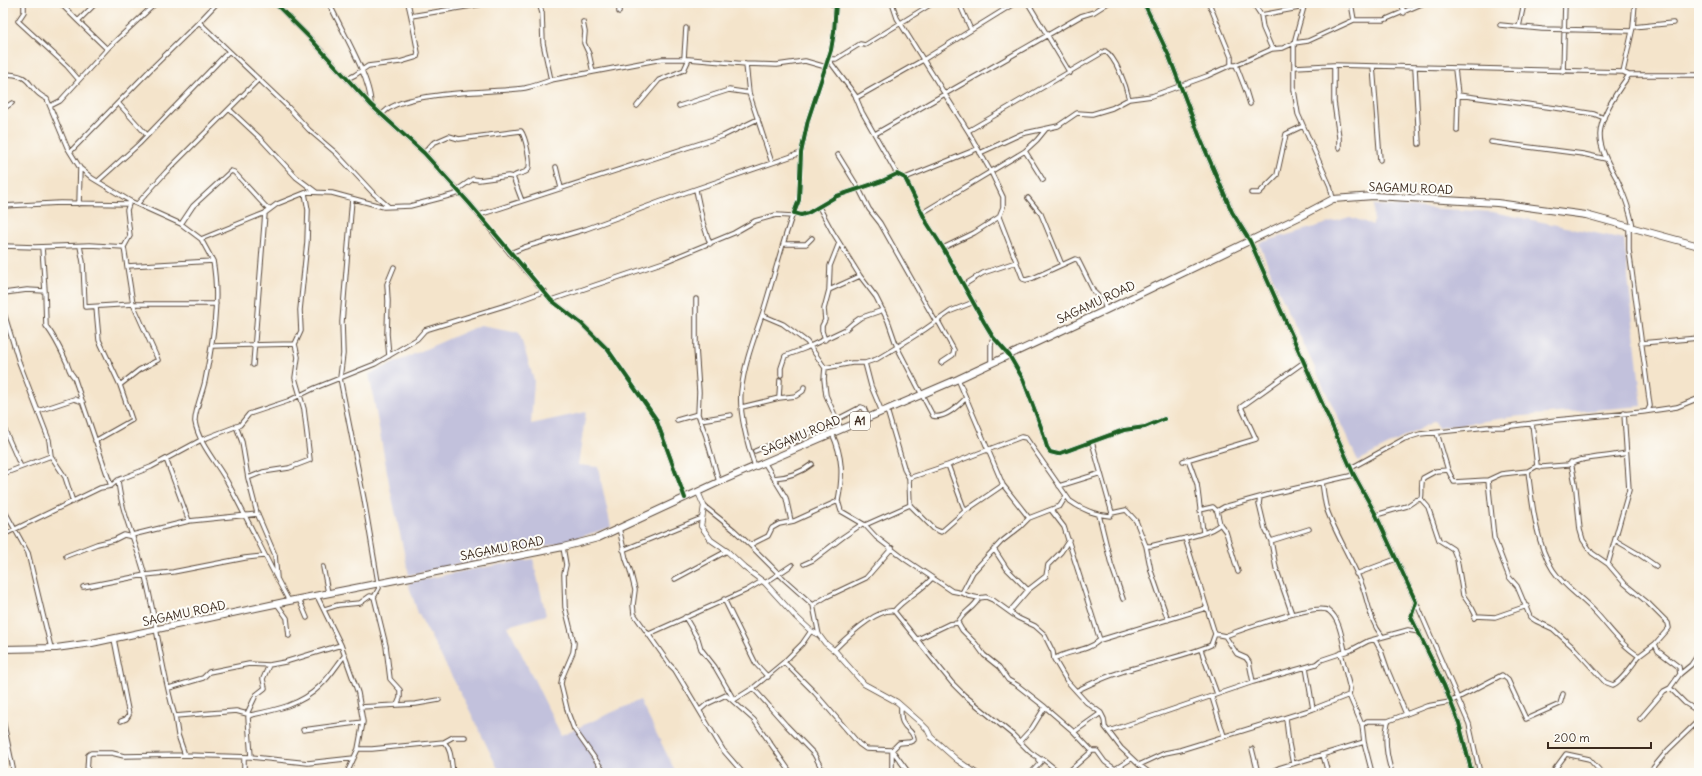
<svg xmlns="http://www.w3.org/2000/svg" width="1702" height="776" font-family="Delius,sans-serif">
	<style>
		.industrial { fill: #c2c1dc }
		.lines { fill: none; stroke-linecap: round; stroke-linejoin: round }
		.minor-casing { stroke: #574638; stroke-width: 5.5 }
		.tertiary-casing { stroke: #574638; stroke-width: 6 }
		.trunk-casing { stroke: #574638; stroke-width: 8 }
		.minor { stroke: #fff; stroke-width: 3.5 }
		.tertiary { stroke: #fff; stroke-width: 4.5 }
		.trunk { stroke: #fff; stroke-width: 6 }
		.cycleway-casing { stroke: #fdfcf7; stroke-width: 6 }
		.cycleway { stroke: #1b5e20; stroke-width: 4 }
		.labels { text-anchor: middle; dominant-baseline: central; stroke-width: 4; stroke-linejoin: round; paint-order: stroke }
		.shield { fill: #fdfcf7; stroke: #75695f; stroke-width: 1 }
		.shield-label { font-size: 11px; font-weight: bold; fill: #3b2a1e }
		.street-label { font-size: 12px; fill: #3b2a1e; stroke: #fdfcf7 }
	</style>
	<rect width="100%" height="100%" fill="#fdfcf7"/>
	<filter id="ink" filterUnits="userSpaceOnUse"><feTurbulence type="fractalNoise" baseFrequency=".025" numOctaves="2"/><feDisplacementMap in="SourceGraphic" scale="8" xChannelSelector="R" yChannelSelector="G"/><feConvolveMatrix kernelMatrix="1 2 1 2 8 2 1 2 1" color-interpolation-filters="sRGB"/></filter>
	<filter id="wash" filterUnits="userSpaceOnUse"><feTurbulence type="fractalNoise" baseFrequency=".012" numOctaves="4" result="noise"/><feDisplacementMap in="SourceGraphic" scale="16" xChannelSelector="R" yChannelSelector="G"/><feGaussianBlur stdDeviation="0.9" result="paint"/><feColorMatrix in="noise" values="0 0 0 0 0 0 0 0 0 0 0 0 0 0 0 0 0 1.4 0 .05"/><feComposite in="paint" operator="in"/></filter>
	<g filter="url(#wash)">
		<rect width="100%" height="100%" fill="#f4e4cb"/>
		<path class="industrial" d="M1374 205 1493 212 1624 239 1642 406 1511 417 1438 428 1435 421 1358 461 1272 276 1259 243 1350 217 1373 225Z
			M480 325 519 332 534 380 531 424 586 412 578 465 598 467 611 527 565 542 409 575 390 488 369 374Z
			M533 559 546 615 508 626 561 735 640 700 676 773H500L467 705 418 613 408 583 463 571Z"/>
	</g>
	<g filter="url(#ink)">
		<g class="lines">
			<g class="minor-casing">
				<path id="minor" d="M24 3V12L18 21 67 66 79 80 60 101 50 106
					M60 3 78 21 96 3
					M329 3C341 29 371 78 371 105
					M408 3 411 16
					M452 3 453 9
					M539 3 542 13 543 43 551 80 662 59H689L746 64 777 65 805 61 826 67
					M830 3 836 6
					M836 3 834 32 831 50 808 120 801 153 799 200 794 213 801 215 808 213 837 196 882 181 897 174 905 178 927 223 943 248 984 322 993 337 1009 355 1023 379 1041 427 1047 447 1050 452 1058 454 1124 430 1145 427 1164 419
					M892 3 897 18 968 131 991 172 1003 197V207L999 217 974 233 943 248
					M959 3 971 30
					M1028 3 1070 73
					M1209 3 1231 57V65
					M1253 3 1261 15 1263 28 1272 49
					M1305 3 1294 43V90L1298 114 1330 186 1333 199
					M1351 3 1354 20
					M1401 3 1404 13
					M619 12V3
					M1261 15 1304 7
					M78 21 107 49
					M583 22 585 32 584 43 589 54 593 72
					M1500 25 1542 29 1632 31
					M1519 27 1524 3
					M1633 27 1673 23
					M229 51 288 107 309 130 336 153 373 193 388 206
					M684 58 686 28
					M828 59 855 95 862 112 897 174
					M828 59H836L860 44 865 45 933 3
					M746 64 749 93 772 163
					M1236 65 1246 91 1250 104
					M1334 65V102L1339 137V148
					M1373 66 1380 160
					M1295 67 1334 65 1623 72 1629 75H1699
					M1415 68 1419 144
					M1455 69 1458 95 1457 131
					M1563 72 1565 3
					M1623 72 1633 27 1635 3
					M3 74C36 74 25 89 47 99L67 147 80 168 92 178 130 201 181 224 201 239 213 261 127 266
					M1629 75C1618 90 1600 116 1600 135 1600 151 1611 168 1618 181 1624 195 1631 212 1633 228
					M347 79 355 75 368 66 400 62 417 57 418 53 411 16 489 3
					M79 80 109 47 156 3
					M1458 95 1563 109 1594 114 1604 118
					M856 98 923 60 1015 3
					M118 103 147 135
					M637 106 659 80 684 70 689 59
					M679 106 729 90 749 93
					M3 109 12 103
					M229 109 260 138 296 177 316 192
					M382 115C398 90 495 93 525 88 534 86 543 83 551 80
					M968 131 1105 51C1116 57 1126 86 1129 99
					M875 134 1081 16 1094 12 1108 3
					M1491 142 1583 154 1606 159
					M1025 151 1043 180
					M70 152 151 69 199 22
					M424 153 433 143 449 136 459 139 521 131C525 136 533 167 527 171 523 174 517 173 513 177L522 201
					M980 153 1021 134 1058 126 1077 113 1092 114 1112 108 1129 99 1152 96 1207 76 1231 65H1236L1272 49 1283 48 1294 43 1308 41 1354 20H1384L1424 3
					M838 155 859 189 869 209 880 223 936 322
					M556 167 561 188
					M905 178 977 149
					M98 181 139 144 229 51 199 22 217 3
					M457 190 473 179 479 180 508 176 513 177
					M696 190 703 223 710 244
					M1251 193H1259L1277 175 1286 134 1303 126
					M1028 198 1041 214 1062 265
					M352 199 342 322 343 354 340 378 364 499 379 588 374 597 386 646 390 679 400 690V698L397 705
					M138 203 166 172 259 79
					M79 204 80 168
					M3 206 60 203 129 204
					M819 207 832 231 860 276 876 297 888 321 897 347 924 330 951 311 974 302
					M922 213 1025 151 1037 140 1046 129
					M479 215 723 136 758 119
					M999 217 1023 279 1026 280 1033 278 1075 259 1078 260 1094 292 1103 301 1106 310
					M181 224 193 206 231 171 234 172 268 209 270 208
					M1629 227V250L1650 406 1648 410
					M201 239 265 213 277 204 307 192 332 193 384 207 410 206 460 193
					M783 244H806L812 238
					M3 246 35 247 90 245 124 247 130 236 127 210 130 201
					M80 246 83 262 85 307 133 304H216
					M42 247 45 291
					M213 261C220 300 213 341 205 381 203 391 194 413 195 422 199 445 219 465 229 485 250 524 268 563 289 601
					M964 285 983 273 1016 262
					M829 290 830 266 839 243
					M696 299V348L699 392 698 414 706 436 719 482
					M551 300 664 262 734 233 755 221 776 215 792 216
					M3 313H4L19 362 49 440 51 456
					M4 313V293L27 290 45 291 46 326C55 337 61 350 67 363 69 369 69 372 74 377L111 486
					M762 315 783 324 807 342 825 368 824 379 826 395 841 429
					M938 321 954 350 953 355 941 363
					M825 340 822 331V326L825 320 824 309 829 290 860 276
					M1641 343 1699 338
					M295 344 301 331 300 310 307 242 308 210 305 193
					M212 346 295 344 298 357 295 378 304 409 310 460 289 468 263 472 248 478
					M389 356 387 334 388 301 387 284 394 267
					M865 363 871 386 882 412
					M991 363V345L993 337
					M253 365 265 213
					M825 368 852 363H865L877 359 897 347 933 416C945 419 958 406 966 398
					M781 375V368L785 356 806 348 846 329 853 323 860 318 883 310
					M958 379 1003 485 1029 518
					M120 385 139 370 158 360 133 304 124 247
					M779 398 780 380
					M742 407 779 398 796 396 803 391 804 387
					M38 411 74 399 83 402
					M677 420 698 414
					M700 420 731 415
					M836 420 861 407 864 408 868 418
					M3 426 21 467
					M236 426 242 442 248 478 257 513 275 555 277 578
					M1437 433 1448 470 1454 482 1488 480 1501 474 1528 471 1537 466 1532 423
					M95 441 132 420 120 385 99 340 96 307
					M794 441H797L815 430
					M1092 442 1112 513
					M755 451 792 436 794 439 791 446V451
					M166 459 189 521
					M1188 459 1197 484 1203 532
					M1183 461 1256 439 1241 407 1304 362
					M764 462 786 498 791 521
					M1571 462 1576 489 1580 530 1583 540 1592 553 1608 564 1625 584 1648 603 1668 623 1669 628 1655 644 1639 656
					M948 465 965 511
					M755 466C748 448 739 412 741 392 744 364 754 339 763 312 773 280 781 248 792 216L794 213
					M1537 466 1542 467 1568 465C1577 457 1612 457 1626 453
					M1351 468 1404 439 1420 434 1487 427H1504L1556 420 1643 412 1677 407 1697 399
					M3 474 51 456 65 477 73 502
					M774 478C788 477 801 473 812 464
					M909 478 948 465 1021 437 1026 438 1070 501C1081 509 1096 515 1110 516L1112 513 1126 510 1136 521 1146 546 1151 571 1168 620
					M118 480C121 513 137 544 145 576 157 622 161 670 175 716L236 711 251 715
					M1488 480 1494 538 1509 577 1517 586 1530 617 1536 621 1553 629 1575 649 1605 682 1613 685C1622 681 1633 664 1639 656 1622 646 1609 627 1596 613 1583 598 1564 587 1553 570 1536 544 1532 502 1528 471
					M1322 483C1324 492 1324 501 1327 510 1337 537 1353 561 1363 588 1369 605 1370 621 1382 636
					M1059 486 1101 473
					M1260 497 1259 504 1265 529 1271 541 1276 568 1292 614
					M685 498 656 419 608 350 582 324 551 300 510 253 525 247 586 229 684 193 801 153
					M1421 499C1423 492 1420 485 1423 478L1436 471 1448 470
					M838 501 841 511 865 525 876 537 906 560 952 591 962 593 969 596 979 598 986 597 993 600 1018 618 1035 626 1044 634 1053 652 1054 659 1067 681 1086 702 1101 713 1104 719 1105 727 1121 748 1139 765 1150 773
					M910 505 934 529 941 532 965 511 1003 485
					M704 506 734 530 750 545 768 536 772 528 779 524 794 521 838 501C843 476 843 457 832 433
					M3 508 28 553 51 648
					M1051 510 1064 527 1100 640
					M1200 510 1213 507 1217 511
					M1099 515 1111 564 1123 599
					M1376 515 1407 506 1416 500 1421 499 1428 507 1439 540 1453 549 1457 559 1463 595 1472 608 1476 616
					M865 525 910 505 909 478 905 471 887 410
					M619 528 626 559 630 570 635 590 633 605 634 614 670 665 675 670 723 750 743 773
					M3 535 100 488 111 486 118 480 151 467 201 440 240 425 249 414 288 401 315 388 375 364 417 339 425 330 510 304 545 291
					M132 535 189 521 258 514
					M1615 540 1637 553 1656 566
					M1271 541 1309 529
					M750 545 785 580 813 605
					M1146 546H1151C1168 541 1208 536 1220 524
					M563 547 566 565 564 574 565 607 574 643 573 652 562 678 561 684 568 713 574 729 605 773
					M994 549 1007 569 1028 590
					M623 550 702 518
					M66 556 97 544 114 540 124 535 133 537
					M804 564 813 560 843 537 862 524
					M1608 564 1629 490 1624 413
					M323 567 328 593
					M1238 572 1226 532 1220 524 1217 511 1224 507 1271 494 1354 475
					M1356 574 1396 559
					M675 579 727 551
					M765 583 792 565
					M83 587 145 575 173 572 245 558 264 556
					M962 593 973 572 1001 542 1020 527 1029 518 1060 506 1066 496
					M317 596 341 645 358 693 363 722 358 749 347 773
					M979 598C974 609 962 612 958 623L962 630 976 644 984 655 999 667 1008 680 1017 685 1045 707 1074 732 1092 751H1097L1105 762 1115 769 1131 759
					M299 599 307 618
					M724 599 756 664 768 677
					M1416 602 1469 724 1480 773
					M277 604 287 618 289 636
					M325 609 338 605 360 603 370 596 374 597
					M894 611 952 683 964 695 1013 735 1030 752 1040 759 1038 760 1041 762 1031 773
					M894 611C905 597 922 591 932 578
					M1010 611 1028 590 1046 576 1048 565 1061 552 1069 540
					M685 617 698 639 701 649 715 667 734 700 753 688
					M1474 618 1476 616 1495 617 1527 606
					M811 631 802 644 784 662 815 693 859 744 866 749 892 750 909 773
					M649 634 747 590 762 581
					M1215 634 1225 636C1241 630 1318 602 1329 611 1340 619 1342 639 1345 651
					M819 635 813 605 826 597 866 578 892 548
					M1225 636 1237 654 1246 658 1249 662 1253 682
					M114 639 129 715 126 719 121 721
					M916 640 949 624 958 623
					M1375 640 1381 651 1388 671 1406 714
					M1655 644 1658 651 1679 667 1680 674
					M834 650C845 639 877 608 894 611
					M1201 650 1217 694
					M1054 659C1069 650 1087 652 1100 640L1206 608
					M784 662 753 688 786 725 814 754 824 773
					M1306 667 1313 709
					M169 688 203 678 209 672 249 664 269 665 285 662 341 645
					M1670 688 1685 703 1699 712
					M1076 691C1094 682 1111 674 1131 669 1158 661 1185 656 1211 645L1215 634 1185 538
					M1349 695 1362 725
					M1212 697 1224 736
					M360 707 416 704 439 700
					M700 710 707 704 726 695 754 720 791 773
					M247 714 256 695 265 688 263 679 269 665
					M175 716 178 735 185 755
					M1286 718 1289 744 1293 764
					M1640 719 1664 691 1670 688 1680 674 1691 665 1699 653
					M3 720 14 773
					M1388 721C1384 739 1386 755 1392 773
					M303 730 363 722
					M1109 731 1253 682 1306 667 1316 664 1321 660 1351 650 1368 641 1408 630 1419 632
					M1074 732 1101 713
					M1020 741 1032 728 1045 707
					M444 742 453 737H465
					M1364 742 1372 773
					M358 749H372L444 742C452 750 451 762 453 773
					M1252 749 1258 773
					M1323 755 1328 773
					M251 757 248 717 251 715C276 710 301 705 320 686 330 677 337 665 345 655
					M1039 760 1043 759 1060 773
					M1139 765 1165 753 1180 750 1313 709 1349 695 1350 689 1341 653
					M1115 769 1120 773
					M87 773 88 755 91 753H112L124 756 185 755 251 757 308 763 354 758
					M244 773V758
					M892 773V750L899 743 910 742 914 740C914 731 906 730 903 723 900 718 901 711 901 706
					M1067 773 1092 751
					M1268 773 1279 768 1364 742 1362 725 1367 721H1388L1427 706 1450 702 1502 675 1508 680 1526 719 1560 704 1563 694
					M1552 773 1566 754 1589 759 1602 773
					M1640 773H1647
					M1649 773 1668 750 1699 720"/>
			</g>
			<g class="tertiary-casing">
				<path id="tertiary" d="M275 3 309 37 371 105 424 153 470 204 510 253
					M1144 3 1169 56 1201 140 1232 212 1250 241 1354 475 1376 515 1416 602 1411 617 1444 685 1459 723 1472 773
					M698 492 704 506 701 526 711 540 727 551 745 568 765 583 795 616 811 631 819 635 825 643 836 652 864 684 897 702 921 723 927 729 931 737 957 760 976 773"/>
			</g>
			<g class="trunk-casing">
				<path id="trunk" d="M3 649 56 648 92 643 289 601 563 547 598 538 719 482 958 379 1106 310 1297 218 1333 199 1374 196 1497 203 1586 215 1699 246"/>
			</g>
			<use href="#minor" class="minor"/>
			<use href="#tertiary" class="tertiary"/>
			<use href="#trunk" class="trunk"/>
			<g class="cycleway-casing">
				<path id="cycleway" d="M275 3 309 37 371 105 424 153 470 204 551 300 582 324 608 350 656 419 685 498
					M836 3 834 32 831 50 808 120 801 153 799 200 794 213 801 215 808 213 837 196 882 181 897 174 905 178 927 223 943 248 984 322 993 337 1009 355 1023 379 1041 427 1047 447 1050 452 1058 454 1124 430 1145 427 1164 419
					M1144 3 1169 56 1201 140 1232 212 1250 241 1354 475 1376 515 1416 602 1411 617 1444 685 1459 723 1472 773"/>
			</g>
			<use href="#cycleway" class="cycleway"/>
		</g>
	</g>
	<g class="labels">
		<rect class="shield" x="850" y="412" width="20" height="18" rx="3"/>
		<g class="shield-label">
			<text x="860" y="421">A1</text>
		</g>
		<g class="street-label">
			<text transform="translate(1411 188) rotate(2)">SAGAMU ROAD</text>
			<text transform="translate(1096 302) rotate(-25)">SAGAMU ROAD</text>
			<text transform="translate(801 435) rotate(-23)">SAGAMU ROAD</text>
			<text transform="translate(502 548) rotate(-11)">SAGAMU ROAD</text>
			<text transform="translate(184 613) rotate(-12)">SAGAMU ROAD</text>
		</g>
	</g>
	<rect width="1702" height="776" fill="none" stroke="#fdfcf7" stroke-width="16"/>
	<path d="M1548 742v6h103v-6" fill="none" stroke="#3b2a1e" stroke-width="2"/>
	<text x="1554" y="742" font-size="12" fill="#3b2a1e" stroke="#fdfcf7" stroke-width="3" paint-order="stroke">200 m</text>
</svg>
